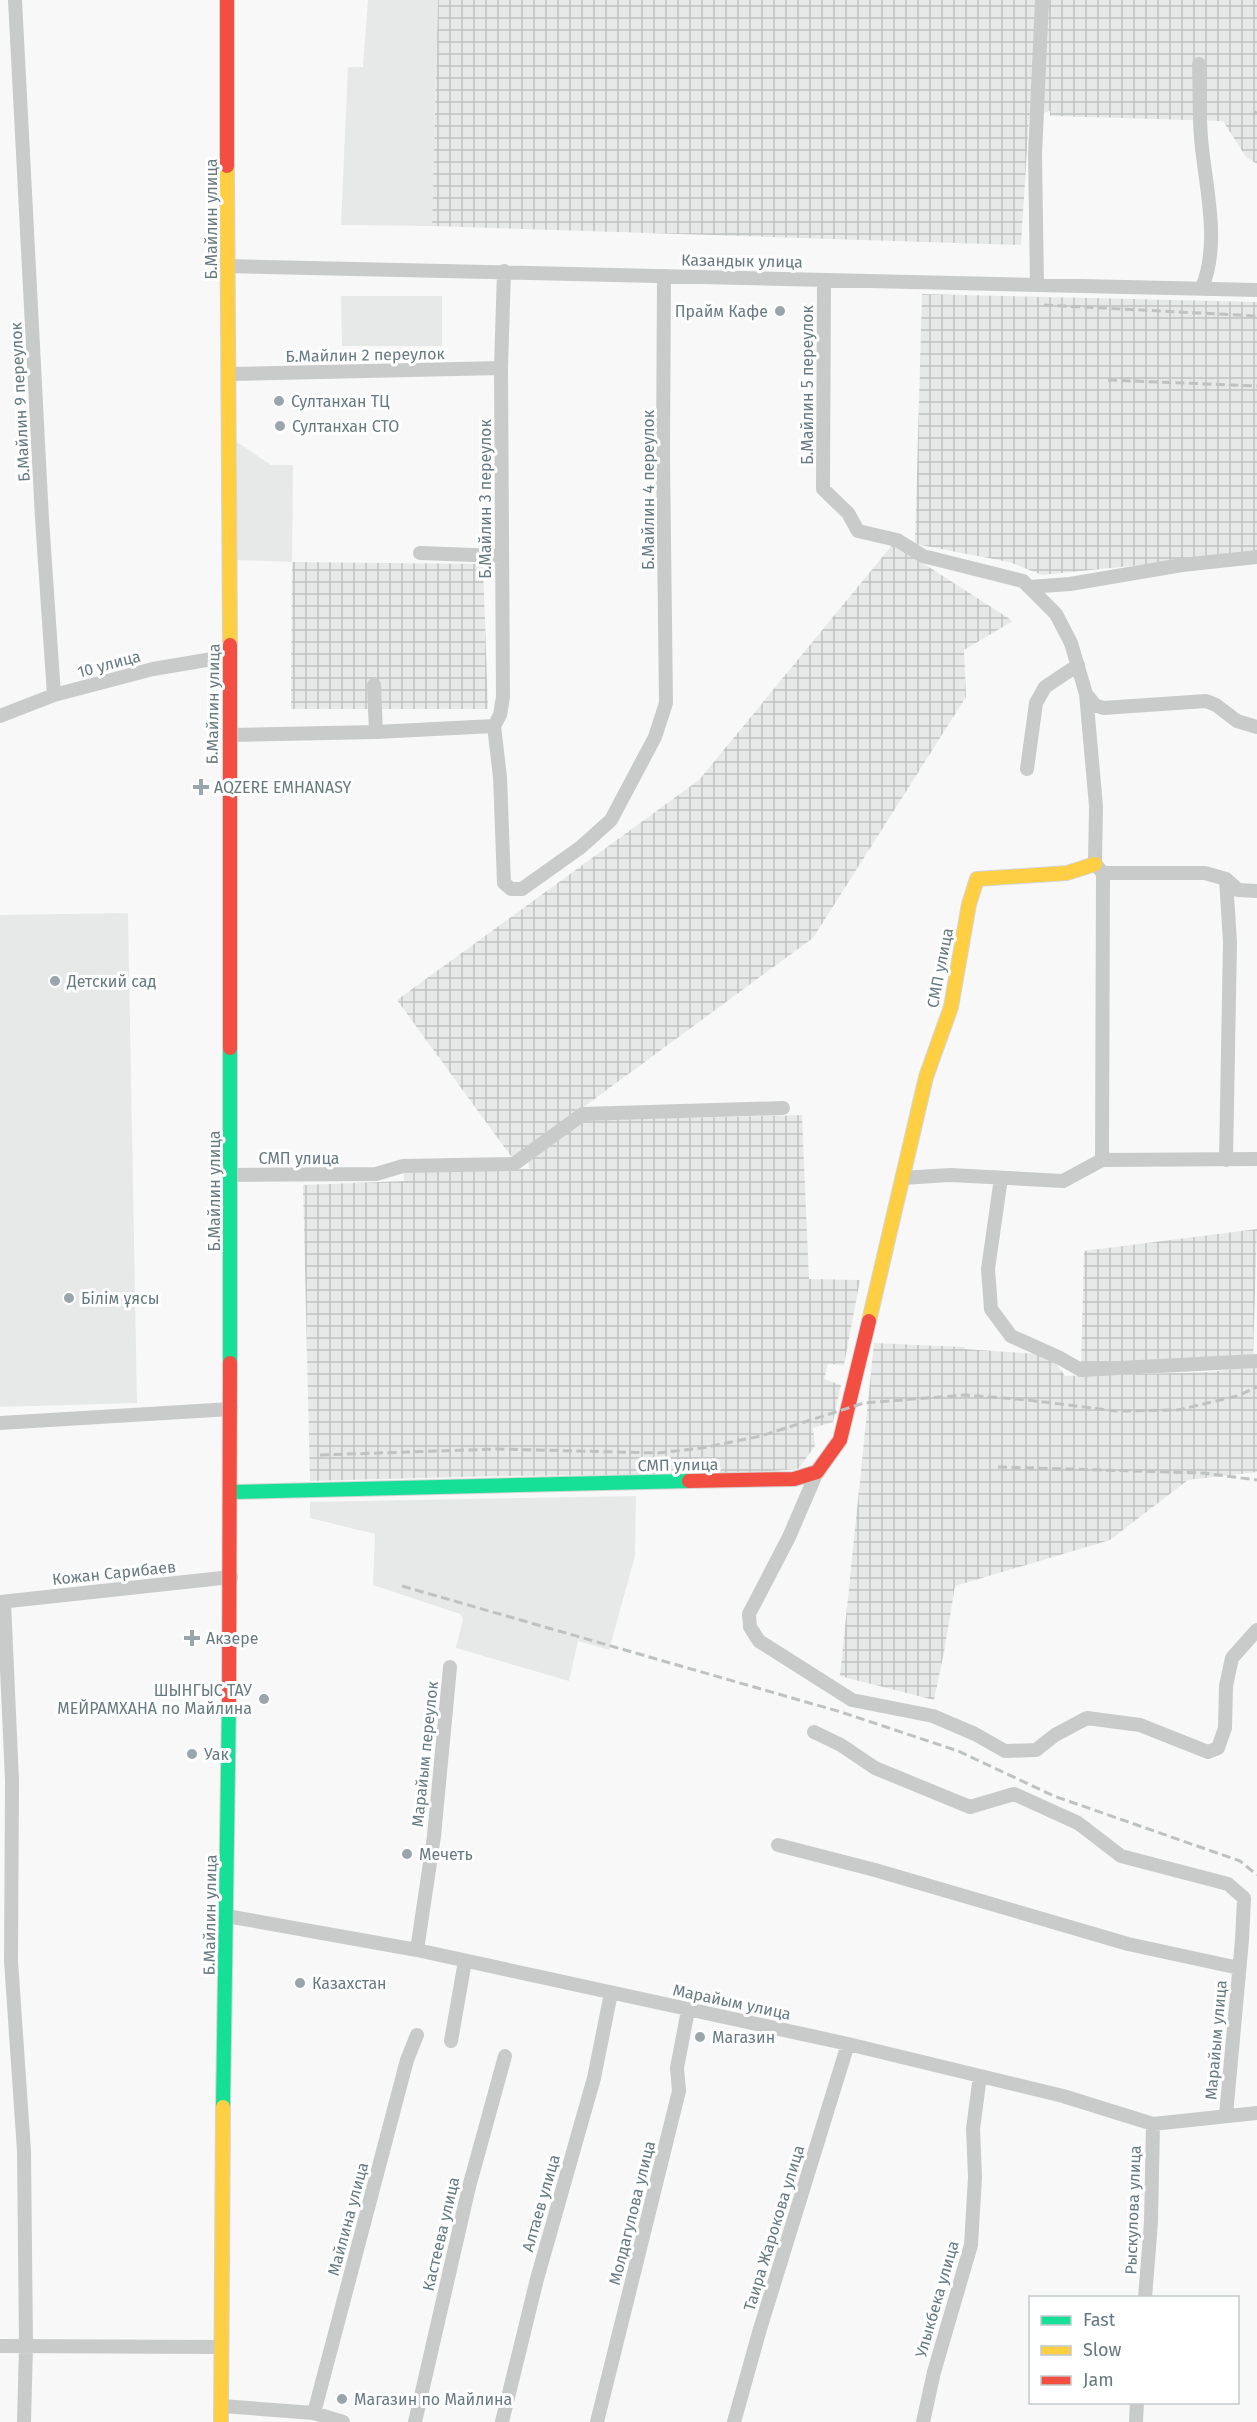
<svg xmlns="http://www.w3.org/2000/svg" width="1257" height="2422" font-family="'Fira Sans',sans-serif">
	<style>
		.built { fill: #e7e9e8 }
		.industrial { fill: url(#industrial-grid) }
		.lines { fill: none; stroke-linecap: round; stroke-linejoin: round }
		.fast-casing { stroke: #d4d5d6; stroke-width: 16 }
		.slow-casing { stroke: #d4d5d6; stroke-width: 16 }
		.jam-casing { stroke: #d4d5d6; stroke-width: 16 }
		.street { stroke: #c9cbcb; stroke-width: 14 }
		.fast { stroke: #16e098; stroke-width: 14 }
		.slow { stroke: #ffcf43; stroke-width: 14 }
		.jam { stroke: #f24e42; stroke-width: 14 }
		.rail { stroke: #bfc2c2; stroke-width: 3; stroke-dasharray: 9 4.5; stroke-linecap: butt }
		.poi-dot { fill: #99a5aa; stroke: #fff; stroke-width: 2 }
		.labels { text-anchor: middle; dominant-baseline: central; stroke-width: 6; stroke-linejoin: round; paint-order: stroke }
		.street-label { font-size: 16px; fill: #667980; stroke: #fff }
		.poi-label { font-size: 16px; fill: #667980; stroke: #fff; text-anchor: start }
	</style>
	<defs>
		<pattern id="industrial-grid" width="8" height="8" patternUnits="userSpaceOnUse" patternTransform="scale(1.5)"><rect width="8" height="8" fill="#e7e9e8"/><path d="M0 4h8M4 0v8" fill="none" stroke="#bfc2c1"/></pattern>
	</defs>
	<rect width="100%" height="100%" fill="#f8f8f8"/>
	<path class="built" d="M368 0H438L432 226 341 225 348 67H363Z
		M341 296H442V346H342Z
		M237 442 271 465H293L292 562 237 560Z
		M128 913 137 1403 0 1407V915Z
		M636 1496 635 1556 609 1650 578 1641 569 1681 456 1648 463 1619 460 1614 373 1585 375 1534 310 1518V1502Z"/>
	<path class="industrial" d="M438 0H1257V164L1246 157 1223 121 1050 116V111L1029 118 1021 245 432 226Z
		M922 294 1257 302V553L1042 575 1009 562 915 544Z
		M893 544 1013 621 964 650 966 697 813 938 513 1159 397 1000 699 780Z
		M292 562 483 564 488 709H291Z
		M802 1115 809 1279 860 1280 844 1365 828 1364 824 1379 841 1385 833 1422 813 1428 815 1446 798 1469 733 1474 497 1476 310 1481 303 1185 404 1181 403 1172 529 1169 528 1158 586 1120Z
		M1257 1229 1253 1358 1081 1366 1084 1251Z
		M874 1343 964 1347 965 1349 1038 1354 1052 1358 1065 1376 1210 1372 1257 1366V1472L1188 1480 1110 1540 955 1586 944 1652 934 1700 840 1676Z"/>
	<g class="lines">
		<g class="fast-casing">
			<path id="fast" d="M230 1048V1363
				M231 1492 689 1481
				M223 2107 229 1702"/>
		</g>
		<g class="slow-casing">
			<path id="slow" d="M227 166 230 645
				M869 1321 926 1077 951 1007 969 904 977 879 1067 873 1095 864
				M221 2422 223 2107"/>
		</g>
		<g class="jam-casing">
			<path id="jam" d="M227 0V166
				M230 1048V645
				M689 1481 794 1479 817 1472 840 1440 869 1321
				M229 1702 230 1363"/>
		</g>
		<path class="street" d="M15 0 42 519 54 695
			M1199 64C1200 89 1199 113 1201 138 1205 186 1221 241 1202 288
			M227 266 1257 290
			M824 280 823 489 848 513 858 531 897 540 923 556 1023 581 1056 614 1071 643 1086 694 1096 806 1095 864 1103 873 1102 1160
			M1037 284 1035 155 1042 0
			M229 374 501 368
			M420 553 501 556
			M1029 587 1070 584 1182 565 1257 557
			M374 685 376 732
			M1086 694 1095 705 1103 708 1206 701 1216 705 1237 721 1257 727
			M0 716 54 695 153 669 230 656
			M494 726 500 777 504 883 511 889H522L581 847 611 820 655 737 666 703 663 457 664 276
			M494 726 500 715 503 697 501 368 504 271
			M229 735 376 732 494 726
			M1027 769 1036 703 1045 687 1078 665
			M1103 873H1205L1226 879 1238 890 1257 891
			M1226 1160 1230 942 1226 879
			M231 1175 376 1174 403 1166 514 1164 583 1114 783 1108
			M902 1178 950 1175 1063 1181 1102 1160 1257 1159
			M1001 1178 988 1269 991 1309 1011 1336 1060 1358 1081 1370 1257 1361
			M0 1423 231 1409
			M817 1472 789 1537 749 1614 750 1627 759 1641 852 1700 933 1716 975 1734 1005 1751 1036 1750 1055 1735 1087 1718 1140 1725 1208 1752 1218 1748 1225 1728 1226 1686 1232 1658 1257 1630
			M0 1602 231 1577
			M4 1602 12 1780 11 1961 24 2151 26 2346 24 2422
			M814 1732 841 1745 875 1768 970 1807 1014 1794 1078 1823 1121 1856 1228 1884 1244 1898 1242 1940 1226 2115
			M778 1845 875 1870 1128 1944 1239 1968
			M227 1916 417 1950 848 2044 1063 2096 1153 2124 1257 2113
			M417 1950 434 1836 450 1667
			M451 2041 465 1961
			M1145 2298 1151 2222 1153 2124
			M0 2346 220 2347
			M222 2406 314 2413 343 2422
			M314 2413 407 2060 417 2035
			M415 2422 469 2187 505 2056
			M502 2422 537 2279 594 2078 611 1993
			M597 2422 679 2091 677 2068 688 2010
			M734 2422 760 2329 848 2044
			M923 2422 934 2372 971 2245 975 2177 973 2129 980 2076
			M1136 2422 1137 2402"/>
		<use href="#fast" class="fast"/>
		<use href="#slow" class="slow"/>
		<use href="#jam" class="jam"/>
		<path class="rail" d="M1254 112 1257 113
			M1044 305 1257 316
			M1108 380 1257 386
			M320 1455 497 1449 658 1453 702 1448 761 1436 864 1403 965 1395 1028 1400 1116 1411 1178 1410 1237 1396 1257 1387
			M998 1467 1203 1473 1257 1480
			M402 1586 841 1712 958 1751 1054 1796 1240 1861 1257 1875"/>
	</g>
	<g class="poi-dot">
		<circle cx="780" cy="311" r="6"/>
		<circle cx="279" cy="401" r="6"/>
		<circle cx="280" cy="426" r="6"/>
		<path d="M198 778h6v6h6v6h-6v6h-6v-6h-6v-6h6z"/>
		<circle cx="55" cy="981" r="6"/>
		<circle cx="69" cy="1298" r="6"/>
		<path d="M189 1629h6v6h6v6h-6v6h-6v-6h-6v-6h6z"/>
		<circle cx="264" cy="1699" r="6"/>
		<circle cx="192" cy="1754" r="6"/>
		<circle cx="407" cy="1854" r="6"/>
		<circle cx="300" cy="1983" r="6"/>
		<circle cx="700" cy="2037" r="6"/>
		<circle cx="342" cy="2399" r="6"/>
	</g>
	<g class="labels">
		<g class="street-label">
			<text transform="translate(211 219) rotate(-90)">Б.Майлин улица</text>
			<text transform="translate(742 261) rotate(1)">Казандык улица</text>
			<text transform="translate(365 355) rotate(-1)">Б.Майлин 2 переулок</text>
			<text transform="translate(807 385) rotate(-90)">Б.Майлин 5 переулок</text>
			<text transform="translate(20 402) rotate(-93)">Б.Майлин 9 переулок</text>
			<text transform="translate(648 490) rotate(-90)">Б.Майлин 4 переулок</text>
			<text transform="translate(485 499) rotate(-90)">Б.Майлин 3 переулок</text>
			<text transform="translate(109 664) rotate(-15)">10 улица</text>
			<text transform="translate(213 704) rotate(-89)">Б.Майлин улица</text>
			<text transform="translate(940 968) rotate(-79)">СМП улица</text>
			<text x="299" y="1158">СМП улица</text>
			<text transform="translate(214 1191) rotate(-90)">Б.Майлин улица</text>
			<text transform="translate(678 1465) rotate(-1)">СМП улица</text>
			<text transform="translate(114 1573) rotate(-6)">Кожан Сарибаев</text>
			<text transform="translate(425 1754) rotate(-84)">Марайым переулок</text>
			<text transform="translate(210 1915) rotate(-89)">Б.Майлин улица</text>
			<text transform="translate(732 2002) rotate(12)">Марайым улица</text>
			<text transform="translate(1216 2040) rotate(-85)">Марайым улица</text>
			<text transform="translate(541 2203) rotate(-74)">Алтаев улица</text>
			<text transform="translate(1133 2210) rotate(-88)">Рыскулова улица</text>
			<text transform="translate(632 2213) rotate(-76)">Молдагулова улица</text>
			<text transform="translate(348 2219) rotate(-75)">Майлина улица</text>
			<text transform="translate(774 2228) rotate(-73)">Таира Жарокова улица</text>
			<text transform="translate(441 2234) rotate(-77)">Кастеева улица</text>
			<text transform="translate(937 2299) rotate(-74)">Улыкбека улица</text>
		</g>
		<g class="poi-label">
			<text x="768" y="311" text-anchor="end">Прайм Кафе</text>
			<text x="291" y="401">Султанхан ТЦ</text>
			<text x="292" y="426">Султанхан СТО</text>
			<text x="214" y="787">AQZERE EMHANASY</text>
			<text x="67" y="981">Детский сад</text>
			<text x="81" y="1298">Білім ұясы</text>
			<text x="206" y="1638">Акзере</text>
			<text x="252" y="1690" text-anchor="end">ШЫНГЫС ТАУ<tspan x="252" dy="18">МЕЙРАМХАНА по Майлина</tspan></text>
			<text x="204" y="1754">Уак</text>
			<text x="419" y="1854">Мечеть</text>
			<text x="312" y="1983">Казахстан</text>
			<text x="712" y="2037">Магазин</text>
			<text x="354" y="2399">Магазин по Майлина</text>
		</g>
	</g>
	<rect x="1029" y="2296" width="210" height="108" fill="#ffffff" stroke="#c2c9cc" stroke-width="1.5"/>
	<rect x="1041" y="2316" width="30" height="9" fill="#16e098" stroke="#c2c9cc" stroke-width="1.5"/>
	<text x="1083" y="2326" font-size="18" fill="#667980">Fast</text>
	<rect x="1041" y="2346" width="30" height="9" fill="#ffcf43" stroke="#c2c9cc" stroke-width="1.5"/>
	<text x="1083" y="2356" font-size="18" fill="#667980">Slow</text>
	<rect x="1041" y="2376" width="30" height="9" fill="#f24e42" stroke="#c2c9cc" stroke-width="1.5"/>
	<text x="1083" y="2386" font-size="18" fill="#667980">Jam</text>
</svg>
